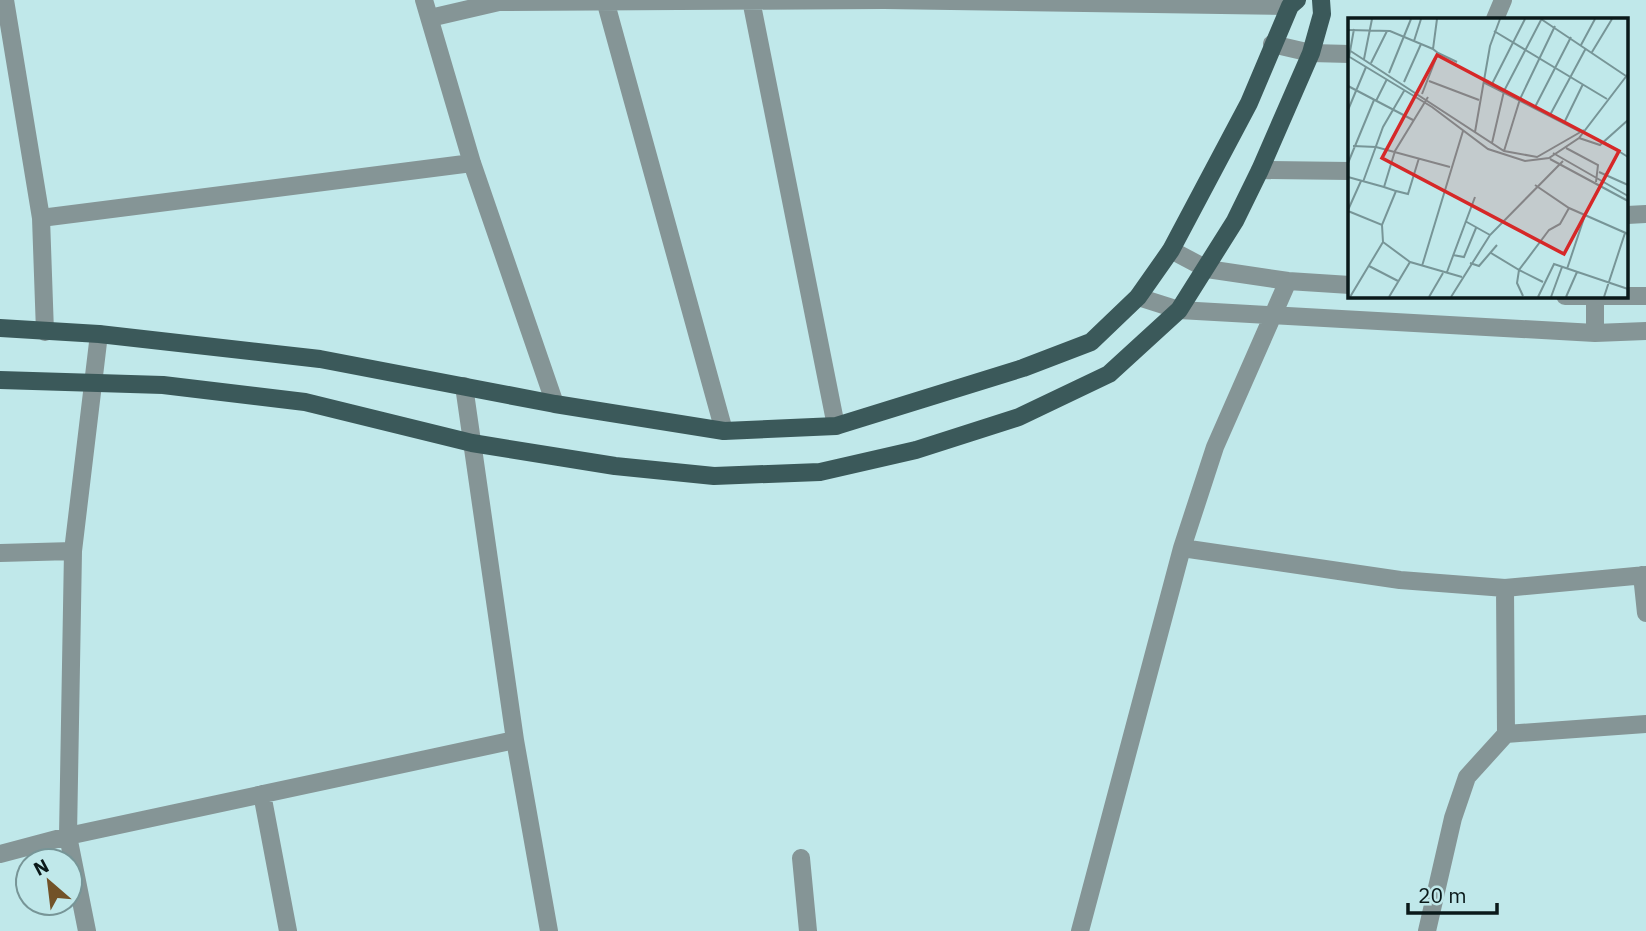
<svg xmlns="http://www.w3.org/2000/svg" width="1646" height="931" font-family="'IBM Plex Sans',sans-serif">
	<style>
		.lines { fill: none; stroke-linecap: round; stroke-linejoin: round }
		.minor { stroke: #859596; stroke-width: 18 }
		.major { stroke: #3b595a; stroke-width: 18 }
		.inset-road { fill: none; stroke: #779597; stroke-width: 2 }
		.view { fill: #d62828; fill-opacity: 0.15; stroke: #d62828; stroke-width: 3.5 }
		.inset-edge { fill: none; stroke: #0a191a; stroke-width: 3.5 }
	</style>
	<rect width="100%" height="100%" fill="#c0e8ea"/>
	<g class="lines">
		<path class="minor" d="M5 0 41 218 45 332
			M424 0 472 163 555 404
			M605 0 724 431
			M751 0 836 426
			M430 18 499 2 884 0 1290 6
			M1495 19 1503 0
			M1272 44 1311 53 1350 54
			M1260 170 1350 171
			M1627 215 1646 214
			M41 218 472 163
			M1171 250 1207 269 1288 281 1350 285
			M1565 296H1646
			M1138 297 1179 310 1595 333 1646 331
			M1595 333V296
			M464 386 515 740 549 931
			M1182 548 1400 580 1505 588 1646 575
			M0 553 73 551
			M1642 575 1646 613
			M1506 734 1646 724
			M262 794 288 931
			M0 854 68 836 515 740
			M801 858 808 931
			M87 931 68 836 73 551 99 334
			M1080 931 1182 548 1215 447 1288 281
			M1427 931 1453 818 1467 777 1506 734 1505 588"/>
		<path class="major" d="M0 328 99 334 320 359 555 404 724 431 836 426 1023 368 1091 342 1138 297 1171 250 1249 103 1290 6 1297 0
			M0 380 163 385 305 402 472 443 615 466 714 476 820 472 916 450 1019 417 1109 374 1179 310 1235 221 1260 170 1311 53 1322 14 1321 0"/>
	</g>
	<g transform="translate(1348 18)">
		<rect width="280" height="280" fill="#c0e8ea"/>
		<path class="inset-road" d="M193 1 278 58M0 12 42 13 85 31M146 13 259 81M66 23 73 1M233 27 247 1M1 32 156 133 189 139 236 112M244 34 264 1M90 35 109 44M0 38 84 89 140 131 177 143 201 140 231 120 280 56M1 39 6 11M16 41 24 1M23 45 39 13M41 55 63 1M81 63 131 82M56 64 73 26M135 64 231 113M144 66 177 1M0 68 65 102M74 76 90 35 85 31 89 1M28 83 39 61M187 89 223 19M0 92 18 49M202 97 238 30M216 105 235 66M127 114 142 28 152 1M231 120 252 127 280 102M256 124 280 139M144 125 156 73 193 2M5 128 28 129 102 149M218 130 250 147 248 164M156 133 172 81 207 8M205 135 280 178M202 141 280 183M0 145 26 82M251 154 280 167M0 159 36 169M15 164 35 109 56 73M187 167 221 190 280 216M48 173 60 176 71 140M0 192 13 163M0 193 34 207 48 173 36 169 47 133 80 79M117 203 142 217M35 224 62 244M143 235 171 252 169 265 175 278M105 237 116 239 128 210M122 245 131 248 149 227M21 248 50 263M74 248 115 113M219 251 237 197M99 254 127 179M195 264 171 252 201 212 212 206 221 190M2 279 35 224 34 207M41 279 62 244 114 259M81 279 95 255M103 279 142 217 215 143M190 279 206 246 280 271M203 279 214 249M218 279 229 254M256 279 277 215"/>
		<path class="view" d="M89 37 271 133 216 236 34 140Z"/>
		<rect width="280" height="280" class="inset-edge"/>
	</g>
	<g transform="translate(49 882) rotate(332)"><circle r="33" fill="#c0e8ea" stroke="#779597" stroke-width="2"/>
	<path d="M0-5L12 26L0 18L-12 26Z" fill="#725228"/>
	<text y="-10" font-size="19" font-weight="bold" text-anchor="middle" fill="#0a191a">N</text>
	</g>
	<path d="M1408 903v10h89v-10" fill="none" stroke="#0a191a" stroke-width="3.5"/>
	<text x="1418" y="903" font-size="21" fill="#0a191a" stroke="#c0e8ea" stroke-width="5" paint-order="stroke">20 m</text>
</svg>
